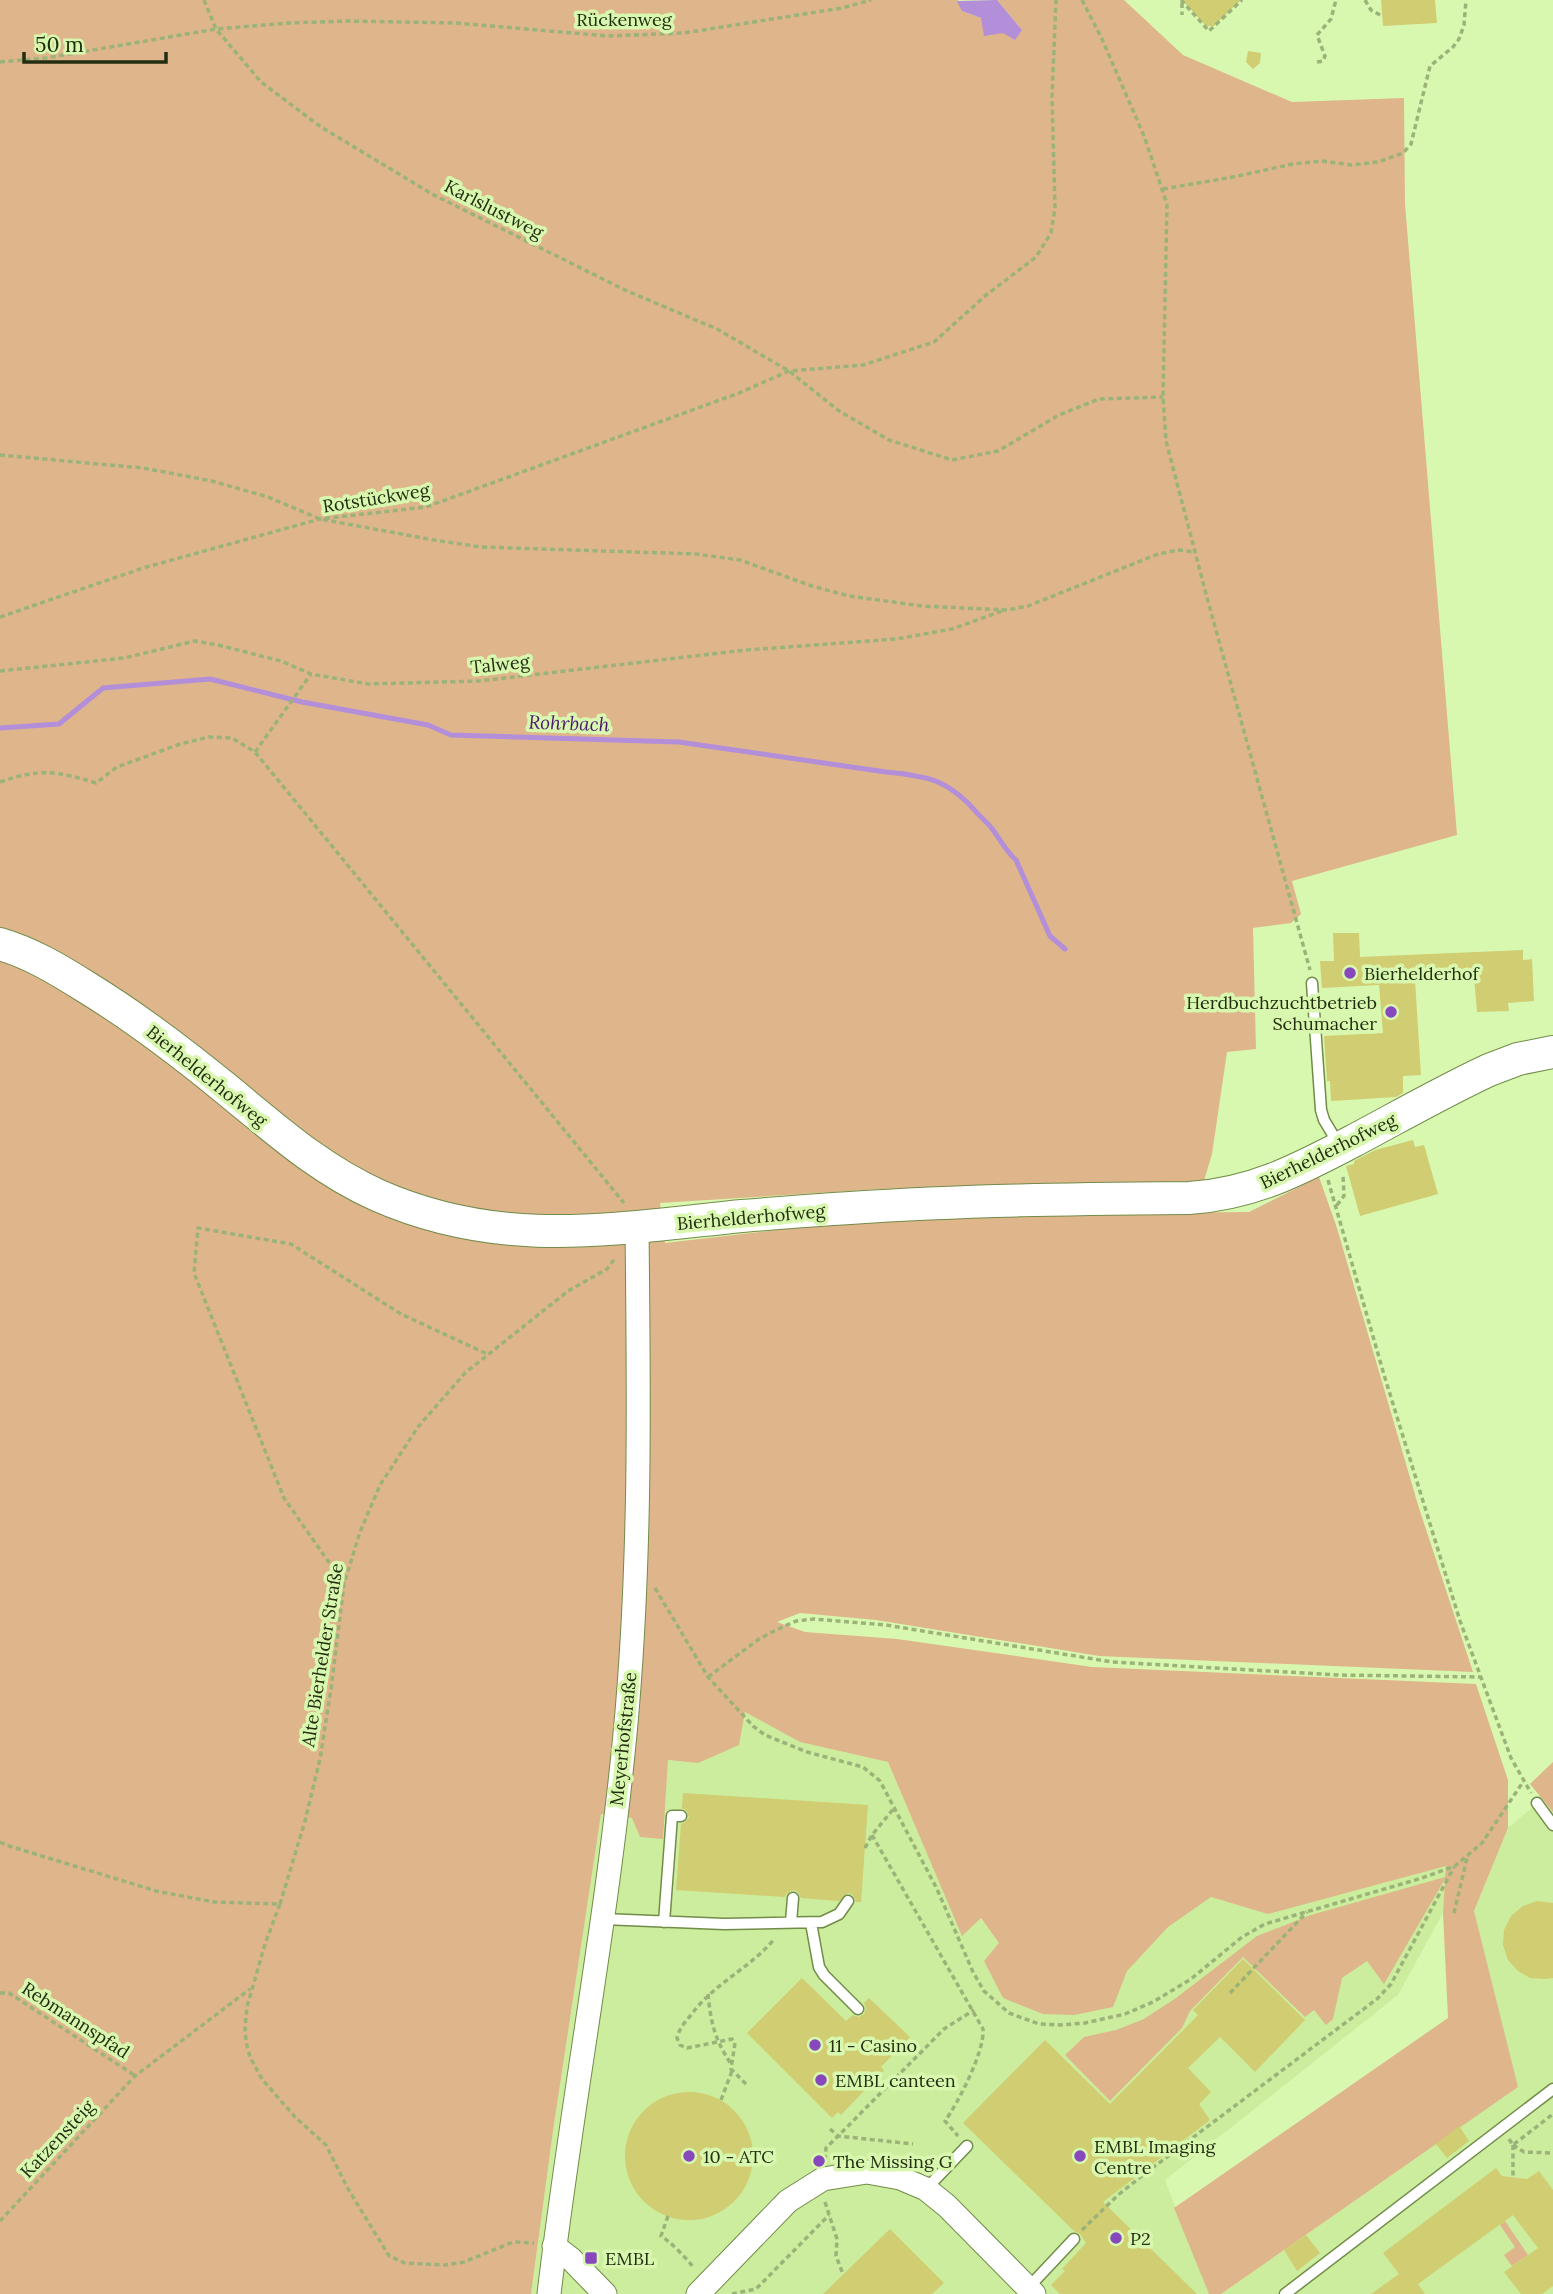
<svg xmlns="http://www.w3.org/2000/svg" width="1553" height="2294" font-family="Lora,serif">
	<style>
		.built { fill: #cced9d }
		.green { fill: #dfb58c }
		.water { fill: #b38ed9 }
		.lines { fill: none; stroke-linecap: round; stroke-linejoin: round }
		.stream { stroke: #b38ed9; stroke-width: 5 }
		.building { fill: #d0cd72 }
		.lane-casing { stroke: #718c48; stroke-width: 13 }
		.street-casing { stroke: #718c48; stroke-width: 25 }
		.secondary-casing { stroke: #718c48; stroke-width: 34 }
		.path { stroke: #9bb379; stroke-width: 3.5; stroke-dasharray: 5 3.5; stroke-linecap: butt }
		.lane { stroke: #fff; stroke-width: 10 }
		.street { stroke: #fff; stroke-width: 23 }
		.secondary { stroke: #fff; stroke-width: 32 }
		.poi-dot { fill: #8848bd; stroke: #d9f8af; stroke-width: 2.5 }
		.labels { text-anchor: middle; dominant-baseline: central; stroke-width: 7; stroke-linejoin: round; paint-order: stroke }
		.street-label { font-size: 18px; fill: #232e11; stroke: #d9f8af }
		.poi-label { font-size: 18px; fill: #232e11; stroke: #d9f8af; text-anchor: start }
		.water-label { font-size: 19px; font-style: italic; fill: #4b1870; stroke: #d9f8af }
	</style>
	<rect width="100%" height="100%" fill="#d9f8af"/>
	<path class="built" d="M745 1711 800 1742 888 1762 962 1935 980 1918 1000 1943 1003 1998 1092 1808 1446 1865 1443 1913 1398 1995 1165 2180 1209 2294H531L553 2131 601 1813 632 1818 668 1760 698 1763Z
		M1553 1790V2294H1221L1517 2087 1474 1911 1508 1828Z"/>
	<path class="green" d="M0 0H958L962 11 981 18 1003 32 1022 30 997 0H1124L1183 55 1292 102 1404 98 1405 204 1457 835 1292 881 1301 914 1291 923 1253 928 1256 1049 1227 1052 1212 1154 1203 1184 881 1189 660 1203 665 1243 870 1219 1032 1214 1249 1212 1319 1177 1337 1228 1418 1505 1473 1672 1099 1656 876 1620 800 1613 777 1622 805 1632 897 1639 1092 1667 1476 1684 1508 1780V1828L1474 1911 1518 2087 1221 2294H1209L1174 2208 1448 2018 1443 1913 1445 1879 1384 1984 1367 1961 1342 1978 1333 2019 1326 2025 1314 2010 1305 2017 1243 1957 1190 2011 1182 2028 1110 2101 1065 2055 1084 2037 1116 2030 1144 2019 1176 1998 1257 1936 1311 1915 1445 1877 1446 1866 1268 1914 1211 1897 1168 1927 1127 1971 1113 2007 1074 2015 1043 2014 1003 1998 984 1961 999 1943 981 1918 962 1936 888 1762 800 1742 745 1712 739 1745 698 1763 668 1760 663 1839 640 1837 632 1818 601 1814 553 2131 531 2294H0Z
		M1553 1762V1812L1530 1784Z
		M1505 2221 1528 2255 1512 2266 1504 2255 1515 2247 1500 2225Z"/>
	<path class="water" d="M997 0 1022 30 1015 40 1003 33 984 36 981 18 962 11 957 1Z"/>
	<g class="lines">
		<path class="stream" d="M0 728 59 724 103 688 210 679 302 702 428 725 451 735 679 742 886 772C929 776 949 780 978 814 983 819 989 824 993 830 1001 841 1006 851 1016 860L1050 936 1065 949"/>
	</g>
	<path class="building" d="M1182 0H1241L1214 26H1206Z
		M1381 0H1435L1437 23 1383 26Z
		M1248 51 1261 53 1260 63 1253 69 1246 62Z
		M1333 933H1359L1360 957 1523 950V960L1532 959 1534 1001 1508 1003 1509 1011 1477 1012 1474 977 1415 980 1421 1075 1403 1076V1093L1396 1097 1331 1101 1330 1081H1327L1324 1036 1383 1033 1379 985 1322 988 1320 961H1334Z
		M1413 1140 1415 1147 1424 1145 1438 1194 1360 1216 1346 1166 1354 1164V1161L1375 1150Z
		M683 1793 868 1805 861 1902H856L853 1895 848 1893 839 1901 801 1898 798 1892 793 1890 787 1893 785 1897 676 1890 681 1824 685 1822 689 1817 687 1812 682 1808Z
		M1537 1901 1553 1903V1978L1546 1979 1530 1978 1518 1971 1508 1960 1503 1945 1504 1930 1511 1916 1523 1906Z
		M1243 1959 1305 2020 1255 2072 1220 2037 1188 2068 1211 2092 1199 2104 1210 2120 1103 2202 1197 2294H1060L1051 2285 1065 2271 1062 2269 1086 2243 1080 2234 1074 2231 963 2123 1045 2040 1110 2104 1198 2015 1193 2010Z
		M802 1978 846 2021 853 2015 859 2017 864 2014 866 2008 864 2003 869 1998 910 2037 881 2067 884 2070 841 2115 838 2112 832 2118 747 2033Z
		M625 2156a64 64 0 1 1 128 0a64 64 0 1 1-128 0Z
		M1459 2126 1469 2141 1447 2158 1436 2144Z
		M1496 2168 1502 2176 1527 2179 1539 2171 1553 2190V2286L1542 2294H1521L1504 2272 1538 2248 1513 2215 1418 2284 1425 2294H1371L1399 2274 1383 2253Z
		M890 2229 944 2283 932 2294H823Z
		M1306 2235 1320 2253 1297 2271 1284 2250Z"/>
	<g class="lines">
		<g class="lane-casing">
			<path id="lane" d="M1312 983 1321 1110 1324 1120 1339 1145
				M1537 1803 1553 1825
				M603 1919 724 1924 822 1922 839 1914 848 1901
				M664 1922 672 1816H681
				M791 1922 793 1898
				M811 1923 819 1967 824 1975 858 2009
				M926 2189 967 2146
				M1028 2288 1074 2239
				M1285 2294 1553 2089"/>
		</g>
		<g class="street-casing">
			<path id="street" d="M554 2246 571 2259 605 2294
				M549 2294C571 2107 607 1922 625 1734 641 1565 639 1398 637 1229
				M698 2294 788 2201 823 2179 867 2172 900 2178 926 2189 947 2206 1034 2294"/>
		</g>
		<g class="secondary-casing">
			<path id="secondary" d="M0 944C31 953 59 970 86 987 135 1017 181 1052 225 1088 274 1128 319 1169 377 1195 501 1250 612 1229 742 1216 778 1213 814 1210 850 1208 963 1200 1076 1199 1189 1198 1253 1194 1300 1169 1355 1140 1400 1116 1444 1091 1489 1070L1518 1059 1553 1052"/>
		</g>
		<path class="path" d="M204 0 216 29 261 82 321 127 432 194 625 290 717 329 789 371 839 411 889 440 952 460 998 451 1059 415 1099 399 1163 397
			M1082 0 1102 39 1144 136 1167 204 1163 397 1166 441 1206 594 1310 970
			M1181 0 1209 31 1242 0
			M1365 0 1371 10 1382 16
			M1182 3V15
			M0 62 46 58 216 29 289 23 347 21 456 23 608 36 684 33 842 8 871 0
			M1317 62 1323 61 1325 56 1317 35 1331 19 1336 0
			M1163 189 1233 177 1293 164 1322 161 1351 165 1378 162 1403 153 1411 144 1430 66 1453 47 1459 39 1464 25 1466 0
			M0 455 143 468 212 481 268 497 320 519 434 540 481 547 696 554 740 560 812 586 849 596 922 606 1007 610 1028 606 1158 554 1179 550 1194 552
			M0 617 143 568 320 519 426 507 739 393 789 371 863 365 934 342 985 296 1036 257 1051 233 1055 208 1052 97 1056 0
			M0 671 124 658 195 641 218 645 281 661 311 674 368 684 479 681 746 650 896 639 952 629 1005 610
			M255 752 311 674
			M0 782C40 768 56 771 96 783L117 767 180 744 209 737 232 738 255 752 624 1203
			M1328 1180 1385 1378 1460 1621 1511 1758 1531 1793
			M1337 1205 1344 1196 1343 1175
			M344 1584 284 1498 194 1273 198 1228 291 1244 401 1314 487 1354
			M655 1588 708 1677 753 1726 765 1735 807 1752 863 1767 880 1781 937 1889 973 1972 984 1991 1009 2013 1039 2024 1061 2025 1085 2023 1125 2014 1153 2002 1191 1979 1242 1937 1265 1924 1422 1878 1455 1866 1482 1843 1523 1782
			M708 1677 759 1639 776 1630 796 1621 814 1619 886 1625 1112 1662 1338 1675 1480 1677
			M872 1835 983 2029C985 2051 958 2103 945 2121L958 2136
			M0 1842 6 1845 156 1891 214 1902 280 1904 265 1944 247 2007 245 2027 246 2042 250 2057 262 2079 295 2117 326 2145 347 2187 389 2256 405 2263 445 2265 464 2262 513 2242 534 2243
			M865 1848 872 1835 895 1807
			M280 1904 305 1821 320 1759 331 1689 344 1584 360 1532 380 1485 418 1427 465 1373 568 1291 607 1269 616 1257
			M1454 1913 1467 1858
			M0 1993H9L134 2075
			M1230 1993 1307 1912
			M708 1994C711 2023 714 2038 731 2064
			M746 2084 731 2069 735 2043 732 2039 687 2048 680 2045 677 2038C679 2029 685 2022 691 2015 714 1983 751 1968 775 1938
			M721 2100 732 2071
			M830 2129 838 2136 913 2144
			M1509 2139 1513 2145 1553 2114
			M1513 2145 1524 2152 1553 2153
			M1513 2145V2177
			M825 2160 826 2148 850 2124 944 2029 974 2010
			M825 2202 837 2239 836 2256 843 2274
			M668 2216 661 2236C669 2240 688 2260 694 2268
			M0 2221 135 2076 250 1989
			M1082 2230 1118 2195 1143 2175 1377 1999 1391 1984 1454 1867
			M732 2294 756 2289 829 2215"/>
		<use href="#lane" class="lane"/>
		<use href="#street" class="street"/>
		<use href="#secondary" class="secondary"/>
	</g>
	<g class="poi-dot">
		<circle cx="1350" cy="973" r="7"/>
		<circle cx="1391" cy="1012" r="7"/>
		<circle cx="815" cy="2045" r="7"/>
		<circle cx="821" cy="2080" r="7"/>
		<circle cx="689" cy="2156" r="7"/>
		<circle cx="1080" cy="2156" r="7"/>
		<circle cx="819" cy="2161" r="7"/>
		<circle cx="1116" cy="2238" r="7"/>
		<rect x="584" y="2251" width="14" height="14" rx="3.5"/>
	</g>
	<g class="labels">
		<g class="street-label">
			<text x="624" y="19">Rückenweg</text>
			<text transform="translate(494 209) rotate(27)">Karlslustweg</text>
			<text transform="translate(376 498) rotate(-9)">Rotstückweg</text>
			<text transform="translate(500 664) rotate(-6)">Talweg</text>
			<text transform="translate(207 1076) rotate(39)">Bierhelderhofweg</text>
			<text transform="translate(1328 1151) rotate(-26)">Bierhelderhofweg</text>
			<text transform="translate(751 1217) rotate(-5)">Bierhelderhofweg</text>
			<text transform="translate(322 1655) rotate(-81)">Alte Bierhelder Straße</text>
			<text transform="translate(623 1739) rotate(-84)">Meyerhofstraße</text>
			<text transform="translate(76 2020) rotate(33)">Rebmannspfad</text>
			<text transform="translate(57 2139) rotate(-47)">Katzensteig</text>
		</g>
		<g class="poi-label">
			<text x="1364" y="973">Bierhelderhof</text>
			<text x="1377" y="1002" text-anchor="end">Herdbuchzuchtbetrieb<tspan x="1377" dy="21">Schumacher</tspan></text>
			<text x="829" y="2045">11 - Casino</text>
			<text x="835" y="2080">EMBL canteen</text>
			<text x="1094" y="2146">EMBL Imaging<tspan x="1094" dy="21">Centre</tspan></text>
			<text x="703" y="2156">10 - ATC</text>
			<text x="833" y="2161">The Missing G</text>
			<text x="1130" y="2238">P2</text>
			<text x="605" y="2258">EMBL</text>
		</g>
		<g class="water-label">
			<text transform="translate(569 723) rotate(2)">Rohrbach</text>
		</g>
	</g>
	<path d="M24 52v10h142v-10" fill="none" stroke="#232e11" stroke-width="3.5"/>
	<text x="35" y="52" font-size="21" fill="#232e11" stroke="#d9f8af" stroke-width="5" paint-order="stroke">50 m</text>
</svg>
